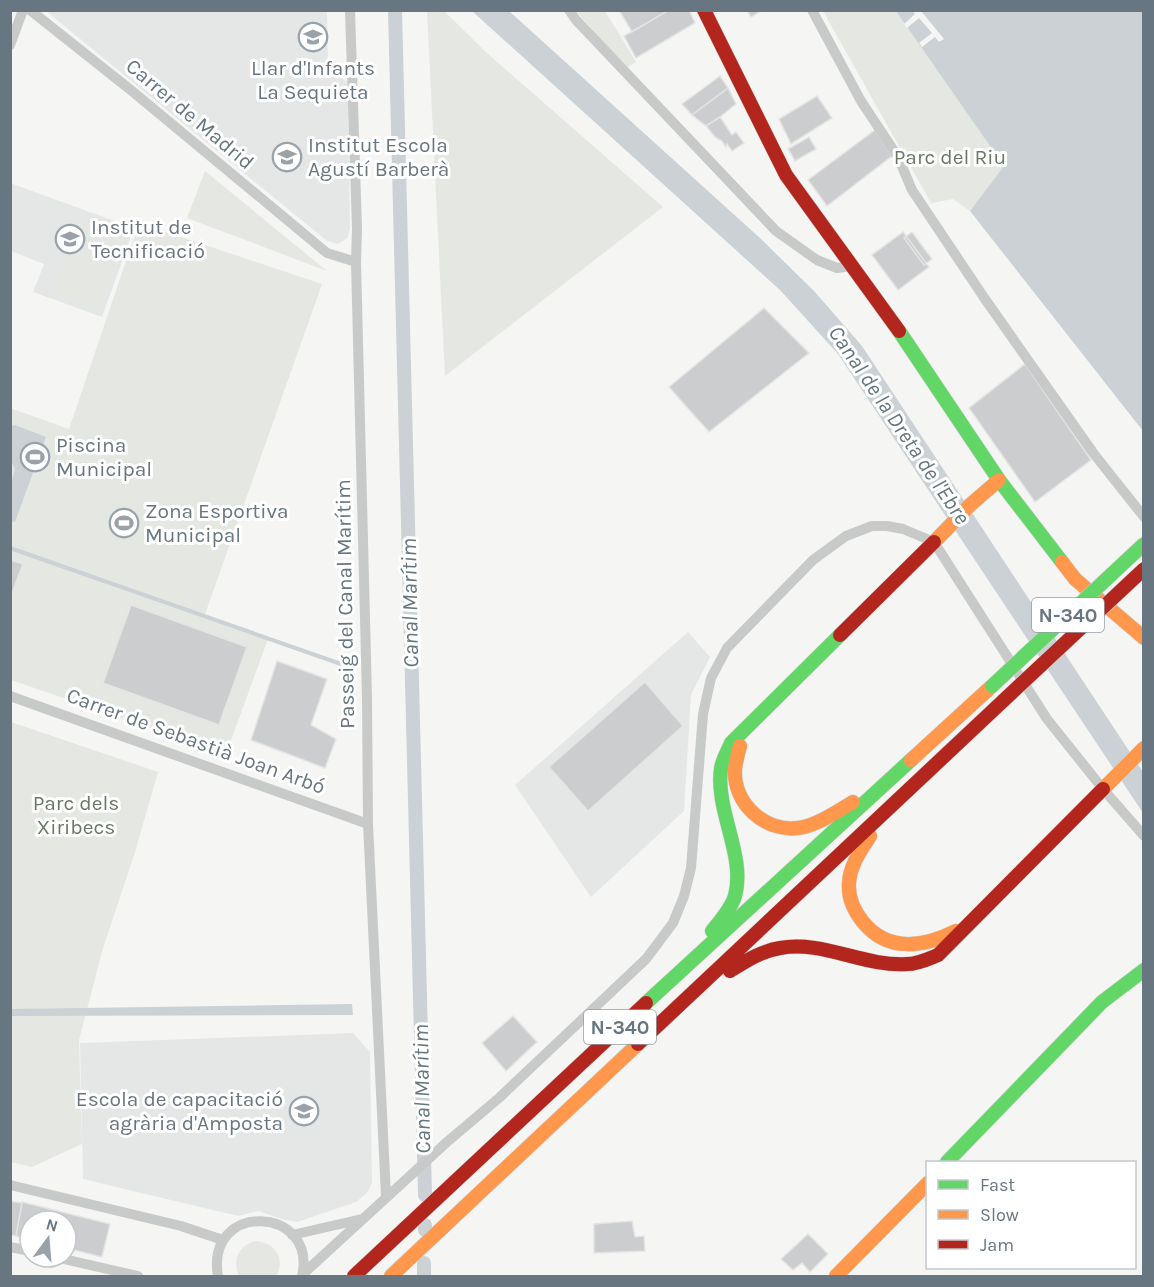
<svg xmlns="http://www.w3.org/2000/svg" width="1154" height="1287" font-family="Karla,sans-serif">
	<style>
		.built { fill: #e5e7e7 }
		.green { fill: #e4e7e2 }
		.water { fill: #cbd1d4 }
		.pier { fill: #f5f5f4 }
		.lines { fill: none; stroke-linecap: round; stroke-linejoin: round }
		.stream { stroke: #cbd1d4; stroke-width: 4 }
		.canal { stroke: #cbd1d4; stroke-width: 14 }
		.building { fill: #cccdce; stroke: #e4e4e4; stroke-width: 1.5 }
		.fast-casing { stroke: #d2d3d3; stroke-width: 15 }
		.slow-casing { stroke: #d2d3d3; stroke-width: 15 }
		.jam-casing { stroke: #d2d3d3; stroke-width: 15 }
		.street { stroke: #c8caca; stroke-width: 10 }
		.fast { stroke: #63d668; stroke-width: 14 }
		.slow { stroke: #ff974d; stroke-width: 14 }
		.jam { stroke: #b3261e; stroke-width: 14 }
		.fast-bridge-casing { stroke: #d1d2d2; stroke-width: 15; stroke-linecap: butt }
		.jam-bridge-casing { stroke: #d1d2d2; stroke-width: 15; stroke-linecap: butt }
		.fast-bridge { stroke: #63d668; stroke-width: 14 }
		.jam-bridge { stroke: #b3261e; stroke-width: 14 }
		.labels { text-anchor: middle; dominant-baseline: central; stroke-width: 6; stroke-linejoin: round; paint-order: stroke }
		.shield { fill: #fff; stroke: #959fa7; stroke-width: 1.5 }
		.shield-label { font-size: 20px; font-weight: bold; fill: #687681 }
		.poi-label { font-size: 21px; fill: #687681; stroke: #fff; text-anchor: start }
		.street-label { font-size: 21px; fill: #687681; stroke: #fff }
		.park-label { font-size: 21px; fill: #6a7966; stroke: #fff }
		.water-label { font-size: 22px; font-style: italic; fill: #64767e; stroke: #fff }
	</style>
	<rect width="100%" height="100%" fill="#f5f5f4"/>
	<path class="built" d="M46 11H327L328 63 348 84 350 229 347 238 338 244 327 241Z
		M10 183 134 228 102 317 33 292 44 264 11 251Z
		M688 632 710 657 691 695 684 811 591 897 515 785Z
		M353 1033 370 1052 372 1183 367 1193 356 1202 297 1222 285 1220 258 1211 238 1216 83 1179 80 1043Z"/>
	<path class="green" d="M427 11H444L488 54 663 207 445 376Z
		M576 11H605L636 62 626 68Z
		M823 11H896L902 17 1004 166 970 211 953 199 931 203Z
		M205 171 327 271 187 218Z
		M139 223 322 284 204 617 268 639 226 754 11 680 10 408 69 429Z
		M80 225 123 241 98 309 55 293Z
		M11 722 158 772 135 852 103 948 79 1040 82 1144 32 1167 11 1162Z
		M255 1241C275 1242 286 1259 276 1276H239C232 1260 238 1246 255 1241Z"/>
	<path class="water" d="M472 11H509L761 239 814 291 862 346 1143 772V813L838 354 780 290Z
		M896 11H1143V431L970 211 1004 166Z
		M15 425 46 437 15 522 10 521 11 483 15 469 11 461 10 426Z
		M352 1004 353 1015 10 1016 11 1009Z"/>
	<path class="pier" d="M913 11H921L944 39 939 42 935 37 922 47 919 43 932 33 919 18 907 28 904 24 915 14Z"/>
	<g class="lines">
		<path class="stream" d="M10 548 341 664
			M407 669H412"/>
		<path class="canal" d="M395 10 425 1195
			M425 1225V1230
			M424 1276V1263"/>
	</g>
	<path class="building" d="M619 10H669L632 32Z
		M669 10H689L695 23 636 58 624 36Z
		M747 10H763L751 17Z
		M720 76 728 88 692 115 682 104Z
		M728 88 736 104 720 117 706 126 692 115Z
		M817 96 832 118 791 144 779 119Z
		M720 117 732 135 736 132 744 143 732 151 727 144 726 147 722 141 715 137 706 126Z
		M875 130 892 156 827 206 808 180Z
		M809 137 816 149 795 161 788 149Z
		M903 232 929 267 898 290 872 255Z
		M912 232 932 259 924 265 904 238Z
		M764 308 809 353 709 432 669 387Z
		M1025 364 1091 460 1035 502 969 408Z
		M10 560 23 564 10 598Z
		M131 605 247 647 219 725 103 683Z
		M277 661 327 679 311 725 336 739 325 768 251 740Z
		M645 682 683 726 588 811 549 767Z
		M513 1016 537 1042 506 1071 482 1043Z
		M10 1201 22 1203 16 1236 10 1235Z
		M22 1202 110 1224 102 1257 66 1248V1221H30V1240L16 1236Z
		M632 1221 635 1237 644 1236 645 1251 594 1253V1224Z
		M808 1234 828 1254 810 1272 802 1263 793 1270 781 1259Z"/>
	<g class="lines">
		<g class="fast-casing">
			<path id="fast" d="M899 331 999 480 1062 562
				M712 931C720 921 731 909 735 896 746 856 715 810 721 769 722 760 728 751 731 743L840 635
				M646 1003 911 760
				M947 1162 1102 1002 1144 970"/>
		</g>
		<g class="slow-casing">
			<path id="slow" d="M934 542 970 505 999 480
				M1062 562 1075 579 1144 638
				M740 746C738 753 736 761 735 769 733 803 764 832 798 828 816 826 838 811 853 802
				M911 760 992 686
				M1103 789 1144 748
				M870 836C861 850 850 865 849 883 848 897 854 911 863 922 888 953 924 947 956 931
				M391 1276 638 1044
				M836 1276 928 1183"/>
		</g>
		<g class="jam-casing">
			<path id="jam" d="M704 10 786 175 899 331
				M840 635 934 542
				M730 971C746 961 761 951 780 948 823 940 864 967 907 964 918 964 928 959 938 955L1103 789
				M638 1044 1004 700
				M354 1276 646 1003"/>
		</g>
		<path class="street" d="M30 10 132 91 327 253 356 262
			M350 10 357 229 356 262 367 698 368 824 386 1196
			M569 10 576 20 776 231 817 260 837 268 853 266
			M812 10 861 101 898 157 912 190 985 299 1094 454 1144 517
			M10 45 23 10
			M10 696 368 824
			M10 1185 181 1226 223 1240
			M292 1235 362 1219
			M10 1247 30 1251
			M55 1257 138 1276
			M303 1274 447 1142 499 1098 646 959 673 923 684 896 691 868 703 714 711 678 727 648 813 560 846 536 872 526H887L903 529 934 542 1047 719 1103 789 1144 836
			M218 1276C205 1200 318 1206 302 1276"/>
		<use href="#fast" class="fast"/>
		<use href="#slow" class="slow"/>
		<use href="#jam" class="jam"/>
		<g class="fast-bridge-casing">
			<path id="fast-bridge" d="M992 686 1144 544"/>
		</g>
		<g class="jam-bridge-casing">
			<path id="jam-bridge" d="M1004 700 1144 569"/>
		</g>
		<use href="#fast-bridge" class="fast-bridge"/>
		<use href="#jam-bridge" class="jam-bridge"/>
	</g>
	<defs>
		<g id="school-ring" transform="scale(1.5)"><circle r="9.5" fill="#fff" stroke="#99a2a9" stroke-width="1.5"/><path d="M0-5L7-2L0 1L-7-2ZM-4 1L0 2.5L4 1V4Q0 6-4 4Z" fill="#99a2a9"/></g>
		<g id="stadium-ring" transform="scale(1.5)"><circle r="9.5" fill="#fff" stroke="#99a2a9" stroke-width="1.5"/><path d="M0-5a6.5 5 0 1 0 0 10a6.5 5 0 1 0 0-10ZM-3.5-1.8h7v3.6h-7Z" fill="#99a2a9"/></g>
	</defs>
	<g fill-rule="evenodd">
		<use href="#school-ring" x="313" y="37"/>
		<use href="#school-ring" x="287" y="157"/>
		<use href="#school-ring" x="70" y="239"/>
		<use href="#stadium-ring" x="35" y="457"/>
		<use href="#stadium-ring" x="124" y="523"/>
		<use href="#school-ring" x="304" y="1111"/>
	</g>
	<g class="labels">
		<g class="shield">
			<rect x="1032" y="598" width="72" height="34" rx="4.5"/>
			<rect x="584" y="1010" width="72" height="34" rx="4.5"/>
		</g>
		<g class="shield-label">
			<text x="1068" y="615">N-340</text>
			<text x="620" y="1027">N-340</text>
		</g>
		<g class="poi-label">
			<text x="313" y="68" text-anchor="middle">Llar d'Infants<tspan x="313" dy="24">La Sequieta</tspan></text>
			<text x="308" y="145">Institut Escola<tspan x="308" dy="24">Agustí Barberà</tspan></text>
			<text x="91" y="227">Institut de<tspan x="91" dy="24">Tecnificació</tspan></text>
			<text x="56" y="445">Piscina<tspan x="56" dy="24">Municipal</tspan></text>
			<text x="145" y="511">Zona Esportiva<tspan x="145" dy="24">Municipal</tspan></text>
			<text x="283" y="1099" text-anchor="end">Escola de capacitació<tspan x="283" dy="24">agrària d'Amposta</tspan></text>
		</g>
		<g class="street-label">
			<text transform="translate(190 114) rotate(40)">Carrer de Madrid</text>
			<text transform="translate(345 604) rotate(-91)">Passeig del Canal Marítim</text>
			<text transform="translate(196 741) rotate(20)">Carrer de Sebastià Joan Arbó</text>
		</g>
		<g class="park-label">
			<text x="950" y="157">Parc del Riu</text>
			<text x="76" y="803">Parc dels<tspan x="76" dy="24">Xiribecs</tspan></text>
		</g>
		<g class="water-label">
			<text transform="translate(899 425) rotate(56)">Canal de la Dreta de l'Ebre</text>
			<text transform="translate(410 603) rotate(-91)">Canal Marítim</text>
			<text transform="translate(422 1089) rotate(-91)">Canal Marítim</text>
		</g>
	</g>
	<rect width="1154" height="1287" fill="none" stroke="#687681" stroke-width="24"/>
	<rect x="926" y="1161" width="210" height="108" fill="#ffffff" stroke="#c3c8cd" stroke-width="1.5"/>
	<rect x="938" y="1180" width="30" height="9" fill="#63d668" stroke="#c3c8cd" stroke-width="1.5"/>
	<text x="980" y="1191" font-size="18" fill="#687681">Fast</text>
	<rect x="938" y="1210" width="30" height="9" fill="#ff974d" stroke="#c3c8cd" stroke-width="1.5"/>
	<text x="980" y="1221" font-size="18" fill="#687681">Slow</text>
	<rect x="938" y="1240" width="30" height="9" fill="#b3261e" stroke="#c3c8cd" stroke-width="1.5"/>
	<text x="980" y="1251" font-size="18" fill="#687681">Jam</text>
	<g transform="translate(48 1239) rotate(16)"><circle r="28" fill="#ffffff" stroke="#c3c8cd" stroke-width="1.5"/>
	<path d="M0-4.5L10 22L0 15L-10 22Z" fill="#99a2a9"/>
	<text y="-9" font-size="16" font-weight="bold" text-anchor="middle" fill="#687681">N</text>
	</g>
</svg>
